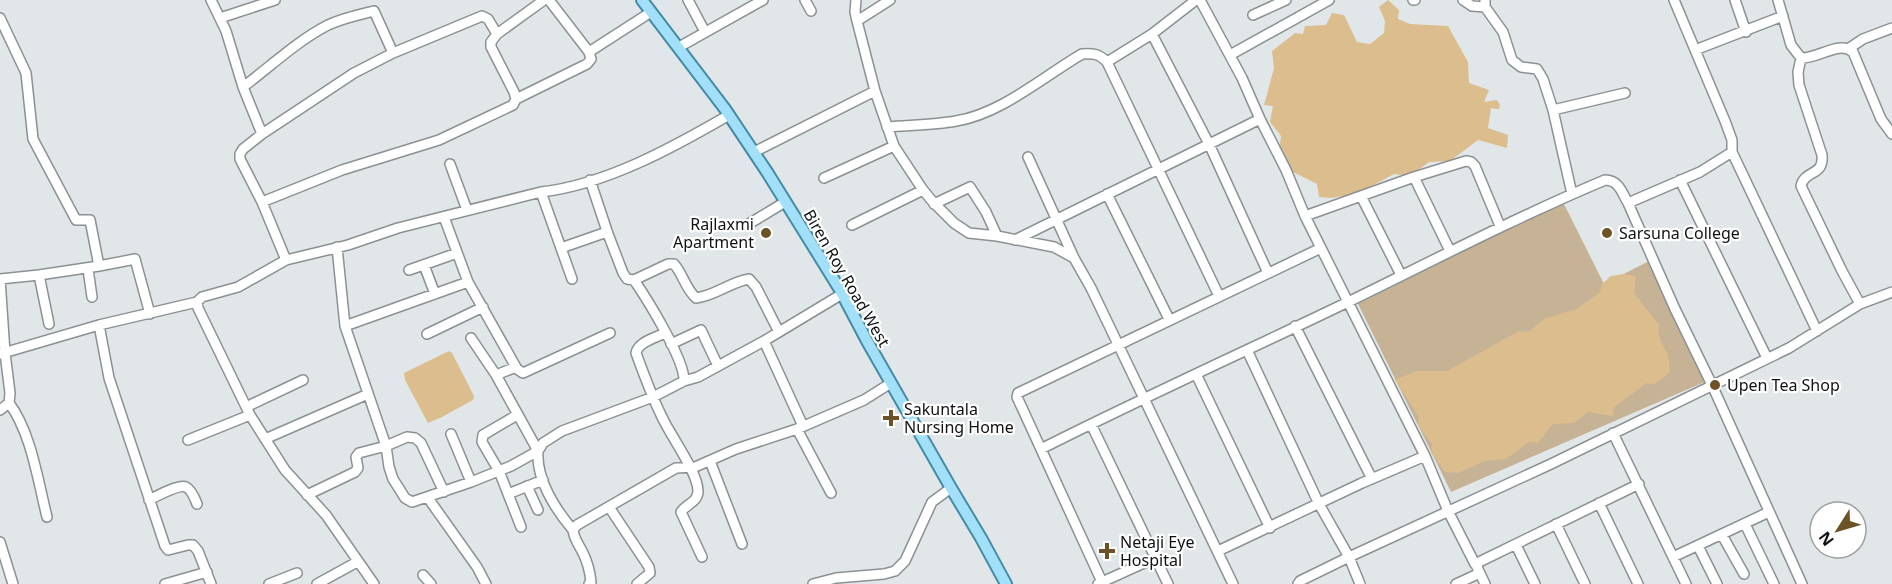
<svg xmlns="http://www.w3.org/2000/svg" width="1892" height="584" font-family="'Noto Sans',sans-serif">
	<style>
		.green { fill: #c6b396 }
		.water { fill: #dbbd8e }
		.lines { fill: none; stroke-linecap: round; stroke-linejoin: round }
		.minor-casing { stroke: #8b9193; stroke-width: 12 }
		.major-casing { stroke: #468ba5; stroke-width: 14 }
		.minor { stroke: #fff; stroke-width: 9 }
		.major { stroke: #a1e0f8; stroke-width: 10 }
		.poi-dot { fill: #6c5224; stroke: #fff; stroke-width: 2 }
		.labels { text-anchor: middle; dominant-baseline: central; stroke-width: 4.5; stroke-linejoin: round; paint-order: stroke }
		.poi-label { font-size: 16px; fill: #0f1112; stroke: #fff; text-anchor: start }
		.street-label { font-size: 16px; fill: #0f1112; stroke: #fff }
	</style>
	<rect width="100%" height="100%" fill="#e1e7e9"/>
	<path class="green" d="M1563 202 1604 284 1649 261 1707 381 1451 492 1357 302Z"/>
	<path class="water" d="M1388 0 1399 10 1398 19 1410 24 1448 26 1468 62 1469 83 1489 90 1484 102 1497 100 1500 105 1499 109 1491 108 1488 128 1508 135 1507 148 1478 140 1450 161 1429 162 1410 176 1394 174 1357 194 1331 198 1319 197 1317 184 1293 172 1279 153 1281 136 1270 122 1273 106 1264 105 1274 68 1272 51 1295 33 1303 34 1305 26 1326 25 1332 13 1344 15 1357 42 1370 44 1384 33 1385 21 1379 7Z
		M1624 274 1636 276 1634 293 1659 325C1656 345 1673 350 1669 373L1655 384 1647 383 1614 407 1613 416 1588 412 1574 423 1553 424 1538 443 1529 442 1506 459 1485 461 1458 473 1445 472 1431 453 1432 444 1418 426 1419 417 1395 380 1417 371H1447L1519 331 1528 332 1546 318 1577 309 1600 292 1602 284 1611 276Z
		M449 351 452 353 474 396 473 400 442 417 428 423 405 380 404 373Z"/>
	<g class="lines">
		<g class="minor-casing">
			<path id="minor" d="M211 0 226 31 243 87C271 66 297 41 328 25 343 18 358 15 374 11L393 53 354 73 262 134 243 149 240 154V159L262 202 286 260
				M688 0 705 32
				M805 0 811 11
				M856 0 855 12 857 21 875 91 894 146 923 190 933 202 954 223 969 233 997 236 1054 247 1074 258 1091 288 1233 584
				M1200 0 1242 78 1260 119 1286 170 1305 216 1321 248
				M1413 0H1415
				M1463 0 1472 6 1485 7
				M1485 0V7L1503 32 1512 60 1521 67 1537 69 1543 79 1553 110 1572 194
				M1674 0 1725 121 1732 140V152L1817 331
				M1735 0 1746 32
				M1778 0 1791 45 1801 58C1818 59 1839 40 1853 52L1881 119 1892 134
				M1253 15 1286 0
				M0 18 26 73 33 139 76 220H90L99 266 39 275
				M220 18 275 0
				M857 21 890 0
				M1152 34 1209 144 1268 273
				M679 47 763 0
				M1848 49 1863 39 1892 28
				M1695 50 1783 16
				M589 52 651 12
				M393 53 482 16 488 19 497 34
				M1230 55 1329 0
				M1801 58 1798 72 1799 85 1822 155C1824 177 1805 169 1801 186L1842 271 1860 304
				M1107 62 1219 296
				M243 87 262 134
				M516 99 587 64 591 59 589 52 549 0
				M1553 110 1625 93
				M887 127C910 125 934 125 956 121 1001 114 1044 76 1082 54 1094 53 1099 54 1107 62L1152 34 1196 0
				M754 152 875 91
				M1028 157 1074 258
				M450 164 467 210
				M1414 177 1450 251
				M824 178 894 146
				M590 180 608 234
				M1680 180 1767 358
				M541 192 572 279
				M1107 194 1169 319
				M1361 196 1401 275
				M262 202 342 170 439 140 513 105 516 99 514 92 491 47V42L497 34 544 0
				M1628 203 1675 309 1712 385 1802 584
				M934 204 970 187 986 212 997 236
				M1305 216 1414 177 1466 161 1471 162 1475 166 1500 226
				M444 217 468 282 517 369 523 373 610 333
				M747 225 785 202
				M852 225 923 190
				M1015 240 1260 119
				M337 247 345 326 386 446 389 467 393 479 405 498 412 502 471 482 511 466 538 451 543 443 562 431 653 397 684 381C685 360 647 299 634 280
				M561 248 604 233 608 234 623 273 627 279 634 280 668 264H674C683 274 685 288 696 298 715 296 730 282 749 279L756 287 779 332
				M424 265 435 294
				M99 266 135 259 150 314
				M88 269 92 297
				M409 270 457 253
				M0 279 5 353 10 393 9 403 0 410
				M0 279 39 275 49 324
				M99 325 109 378 165 546 168 550 188 545H193L198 551 211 584
				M345 326 468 282
				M1295 326 1372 479
				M665 333C655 338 638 342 636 353 644 375 652 397 662 417 670 435 699 474 698 492 697 503 686 504 681 512L702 557
				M427 334 483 307
				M471 338 496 375 538 451C536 479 555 509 573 530
				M764 341 803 426
				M671 344 701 330 718 366
				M1247 350 1319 504 1349 557 1360 584
				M0 354 99 325 197 302
				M1196 374 1270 528
				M496 375 516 367
				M684 381 698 377 764 341 842 294
				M9 403C31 432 38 481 47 517
				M246 407 303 380
				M517 415 483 435 482 442 499 471 521 527
				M1091 424 1168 584
				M797 429 831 493
				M1613 433 1686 584
				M451 434 471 482
				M265 439 368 394
				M188 440 250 415
				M1041 449C1142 398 1244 352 1346 303 1432 261 1517 217 1605 180 1619 180 1622 193 1628 203L1700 172 1732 152
				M1425 456 1448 511 1475 564 1639 484
				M710 461 742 544
				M527 486 538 510
				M508 494 543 480
				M307 495 355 472 358 468 356 457 359 453 386 446 407 437 415 438 421 443 444 492
				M428 498 477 567 486 584
				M149 500C157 496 179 484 186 487 192 490 195 499 197 504
				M1599 503 1638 584
				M609 507 649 567 650 573 637 584
				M1556 524 1585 584
				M1745 524 1774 584
				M1722 535 1744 574
				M0 542 13 584
				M1516 545 1535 584
				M1698 546 1717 584
				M1673 557 1769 512
				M1477 567 1485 584
				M423 575 431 584
				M1102 582 1155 558
				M165 584 207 572
				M269 584 297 573
				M317 584 357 562
				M374 584 326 515 285 470 250 415 198 308 197 302 202 297 238 287 286 260 348 245 398 228 541 192C605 185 674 147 729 115
				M589 584 591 582C590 572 587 561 583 553 579 545 574 539 573 530L577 525 669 472 676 468 695 467 736 449 797 429 864 400 891 383
				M813 584 836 578 884 574 895 571 905 561 932 502 951 488
				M1098 584 1102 582 1017 397 1018 393 1321 248 1425 456 1362 483 1218 551
				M1298 584 1300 581 1349 557 1551 464 1789 348 1860 304 1892 292
				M1456 584 1480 573"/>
		</g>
		<g class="major-casing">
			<path id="major" d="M642 0 725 109 767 172 839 288 867 341 951 488 981 538 1006 584"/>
		</g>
		<use href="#minor" class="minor"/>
		<use href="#major" class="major"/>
	</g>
	<g class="poi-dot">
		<circle cx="766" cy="233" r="6"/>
		<circle cx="1607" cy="233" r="6"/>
		<circle cx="1715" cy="385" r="6"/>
		<path d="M888 409h6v6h6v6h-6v6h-6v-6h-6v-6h6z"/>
		<path d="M1104 542h6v6h6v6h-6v6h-6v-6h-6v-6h6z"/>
	</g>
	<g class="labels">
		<g class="poi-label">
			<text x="754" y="224" text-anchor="end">Rajlaxmi<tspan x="754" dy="18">Apartment</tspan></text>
			<text x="1619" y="233">Sarsuna College</text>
			<text x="1727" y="385">Upen Tea Shop</text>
			<text x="904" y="409">Sakuntala<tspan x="904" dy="18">Nursing Home</tspan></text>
			<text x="1120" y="542">Netaji Eye<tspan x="1120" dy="18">Hospital</tspan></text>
		</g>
		<g class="street-label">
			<text transform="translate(847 278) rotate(60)">Biren Roy Road West</text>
		</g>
	</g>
	<g transform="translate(1838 530) rotate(233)"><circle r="28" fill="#ffffff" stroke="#9fa0a0" stroke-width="1.5"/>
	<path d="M0-4.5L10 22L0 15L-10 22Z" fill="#6c5224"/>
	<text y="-9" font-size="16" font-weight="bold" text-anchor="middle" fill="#0f1112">N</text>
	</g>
</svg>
